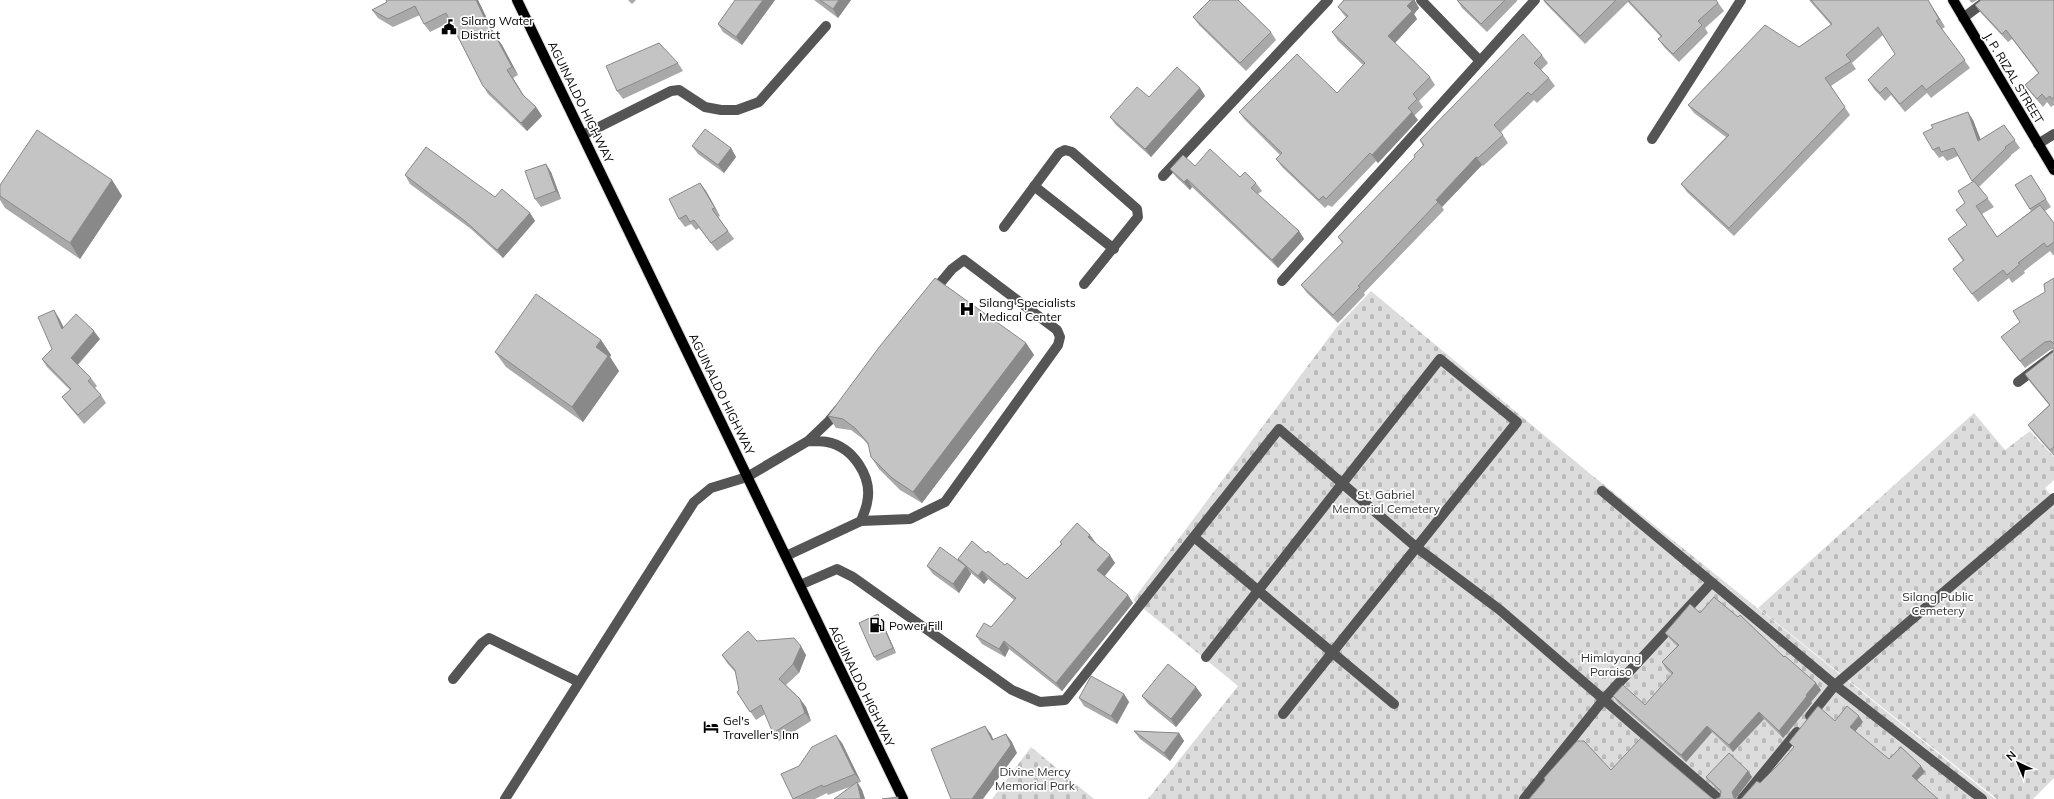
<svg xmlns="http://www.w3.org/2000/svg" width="2054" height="799" font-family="Mulish,sans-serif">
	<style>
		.cemetery { fill: url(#cemetery-stones) }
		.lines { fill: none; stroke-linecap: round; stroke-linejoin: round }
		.major-casing { stroke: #dbdbdb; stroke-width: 12 }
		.minor { stroke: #555; stroke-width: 10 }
		.major { stroke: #000; stroke-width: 10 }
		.wall { fill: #a9a9a9 }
		.shaded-wall { fill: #898989 }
		.building { fill: #c4c4c4; stroke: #898989 }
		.labels { text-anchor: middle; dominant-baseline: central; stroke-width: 3.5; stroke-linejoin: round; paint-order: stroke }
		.poi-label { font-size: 12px; fill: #000; stroke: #fff; text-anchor: start }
		.street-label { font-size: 12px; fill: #000; stroke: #fff }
		.park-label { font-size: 12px; fill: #333; stroke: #fff }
	</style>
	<defs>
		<pattern id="cemetery-stones" width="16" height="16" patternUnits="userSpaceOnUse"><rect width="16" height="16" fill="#dcdcdc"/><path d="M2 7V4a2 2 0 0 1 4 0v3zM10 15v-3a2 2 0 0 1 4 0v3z" fill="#bbb"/></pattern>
	</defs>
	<rect width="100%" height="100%" fill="#fff"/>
	<path class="cemetery" d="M1371 291 1588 472 1995 799H1148L1238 686 1133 600 1336 328Z
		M1974 413 2005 450 2030 431 2054 457V480L2045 488 2054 498V778L2033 799H1997L1758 608Z
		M1031 747 1094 799H992Z"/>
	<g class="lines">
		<g class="major-casing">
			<path id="major" d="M517 0 903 799
				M1953 0 2054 170"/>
		</g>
		<path class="minor" d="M1421 0 1480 61
			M1963 18 1987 0
			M583 135 671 91 679 90 705 107 721 110H737L759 102 826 26
			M1652 139 1741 0
			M2038 144 2054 134
			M1163 176 1328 0
			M1034 186 1114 249
			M1004 227 1059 153 1065 150 1072 152 1137 209 1138 217 1084 284
			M1282 281 1535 0
			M2018 382 2054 355
			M808 441C814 441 821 441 827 442 853 447 873 477 867 503 866 509 863 515 861 521
			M1602 491 1835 685 1982 799
			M1194 537 1394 704
			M786 556 861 521 910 519 945 502 1058 345 1060 337 1057 330 964 260 952 269 932 293
			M800 585 837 569 853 577 1012 690 1040 702 1065 700 1279 429 1416 547 1500 610 1719 799
			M1206 657 1440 359 1517 422 1283 714
			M453 679 482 643 489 638 579 682
			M1810 716 1835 685 2054 498
			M505 799 694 502 711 488 747 477 808 441 829 421 838 410
			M1524 799 1604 699 1711 583
			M1742 799 1797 732"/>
		<use href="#major" class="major"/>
	</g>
	<path class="wall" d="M386 0H478L496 37 502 45 518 75 513 78 525 97 536 107 542 116 527 131 488 94 483 86 450 22 430 32 424 24 420 15 393 27 378 18 372 10 387 2Z
		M628 0H636L632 4Z
		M735 0H775L742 45 723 32 718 24Z
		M814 0H851L838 18Z
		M1209 0H1238L1271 32 1276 40 1246 71 1199 25 1193 17 1209 1Z
		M1344 0H1415V1L1419 8 1414 14 1417 19 1395 43 1430 77 1435 85 1419 101 1423 107 1414 116 1418 120 1378 163 1376 161 1332 207 1328 205 1325 208 1282 167 1276 159 1280 155 1245 120 1239 112 1337 93 1363 65 1338 41 1332 32 1346 17 1344 15 1338 7Z
		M1457 0H1517V1L1487 32 1462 8Z
		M1543 0H1716L1724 11 1705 28 1708 33 1679 62 1664 47 1658 39 1661 37 1628 2 1585 44 1547 5Z
		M1809 0H1928L1945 27 1942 29 1970 68 1931 98 1927 93 1905 112 1891 95 1885 101 1874 89 1868 80 1895 54 1883 35 1852 63 1856 69 1831 86 1850 115 1734 236 1687 192 1681 184 1726 137 1694 113 1688 105 1799 47 1831 25Z
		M1969 0H1977L1972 3Z
		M2054 0V105L2051 107 2047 102 2043 107 2031 93 2025 85 2038 73 2012 39 2008 42 1981 13 1975 5Z
		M1542 55 1548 63 1541 70 1549 78 1555 86 1537 103 1534 100 1501 132 1508 143 1483 166 1482 165 1442 207 1444 210 1364 293 1365 295 1338 323 1307 293 1301 285 1342 243 1338 237 1415 157 1414 155 1423 146 1420 140Z
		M678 63 683 71 623 99 617 91Z
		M1200 88 1205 96 1151 157 1116 125 1110 117 1149 97Z
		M1973 120 1981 140 2004 125 2020 148 2011 155V156L1979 187 1994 207 1982 214 1997 237 2031 211 2015 185 2036 183 2051 207 2045 211 2054 223V255H2053L2050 251 2024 271 2025 273 2012 283 2009 278 1978 302 1953 269 1963 261 1948 239 1967 225 1956 210 1965 203 1973 182 1958 156 1947 161 1943 156 1939 158 1933 150Z
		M692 146 731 148 736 157 724 173 698 154Z
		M1195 166 1240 177 1256 183 1262 191 1258 194 1299 231 1304 239 1278 268 1192 187 1190 190 1176 177 1170 169Z
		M551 172 561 199 541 207 535 199Z
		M405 175 495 197 530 213 535 221 503 258 471 229 410 184Z
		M112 180 122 196 80 259 5 208 0 200V185Z
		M700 183 706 191 720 216 718 217 734 239 717 251 699 228 696 230 691 224 685 227 679 219Z
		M2054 278V349L2050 350 2025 368 2001 337 2020 322 2045 292Z
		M59 318 64 328 100 339 78 365 91 378 97 386 95 388 101 395 106 403 84 424 68 405 62 397 70 390 47 367 42 359 52 349Z
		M601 340 611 355 610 357 619 371 583 422 506 367 495 352Z
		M1026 343 1034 355 922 503 900 490 879 469 871 457 869 446 863 439 851 430 836 428 828 416Z
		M2054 349V456L2033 432 2028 425 2049 405 2030 382 2025 374 2053 352Z
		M1060 542 1096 543H1095L1115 563 1105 576 1133 603 1062 691 1009 649 1005 657 982 644 976 636 991 627 1014 600 988 579 984 584 971 573V574L959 593 933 574 927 566 959 561 958 559 986 553 1027 579 1061 544Z
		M1700 613 1784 657 1821 690 1811 702 1812 703 1783 738 1764 719 1733 752 1712 732 1686 762 1618 703 1613 696 1645 705 1672 675 1666 669 1662 662 1677 646 1670 639 1665 633Z
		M878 614 881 619 896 653 877 661 874 657Z
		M757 641 806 655 799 673 786 685 800 699 806 707 811 721 779 741 773 733 765 714 756 720 737 692 739 690 736 673 727 663 722 655Z
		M1124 694 1129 702 1117 724 1084 706 1079 698Z
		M1202 695 1176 727 1148 704 1142 696Z
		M1134 731 1179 733 1184 741 1170 761 1140 739Z
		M842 743 861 782 858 783 862 790 865 799H834L852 786 828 795 827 793 815 799H794L781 774 799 766Z
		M1748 771 1752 777 1736 798V799L1720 797 1721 793 1710 782 1706 777Z"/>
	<path class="shaded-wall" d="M476 0H478L500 46 494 38Z
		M763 0H775L742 45 736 37Z
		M839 0H851L838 18 833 9Z
		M1413 0H1415V1L1419 8 1414 14 1417 19 1394 44 1388 36 1407 6Z
		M1928 0 1945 27 1939 19Z
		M496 37 502 45 518 75 512 67Z
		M507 70 513 78 528 103 523 95Z
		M1200 88 1205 96 1151 157 1145 149Z
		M536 107 542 116 527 131 521 123Z
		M1412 112 1418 120 1378 163 1372 155Z
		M1968 112 1973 120 1984 149 1978 141Z
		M731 148 736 157 724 173 718 165Z
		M1476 157 1482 165 1442 207 1436 200Z
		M546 164 551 172 561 199 556 191Z
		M1187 179 1192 187 1190 190 1184 182Z
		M112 180 122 196 80 259 70 243Z
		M700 183 706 191 720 216 715 208Z
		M530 213 535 221 503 258 497 250Z
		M1299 231 1304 239 1278 268 1272 260Z
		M54 310 59 318 68 337 62 329Z
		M94 331 100 339 76 366 71 358Z
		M601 340 611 355 610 357 619 371 583 422 572 407 596 347Z
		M1026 343 1034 355 922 503 913 492Z
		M1090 535 1096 543 1093 546 1088 537Z
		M1110 555 1115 563 1103 578 1097 570Z
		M966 566 971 574 959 593 953 584Z
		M982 571 988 579 984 584 978 576Z
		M1128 595 1133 603 1062 691 1056 683Z
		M878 614 881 619 896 653 893 648Z
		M1004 641 1009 649 1005 657 999 649Z
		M801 646 806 655 799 673 793 664Z
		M1816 683 1821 690 1811 702 1812 703 1783 738 1779 731 1806 695Z
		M1196 687 1202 695 1176 727 1171 719Z
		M1124 694 1129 702 1117 724 1111 716Z
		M800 699 806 707 811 721 805 713Z
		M1759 712 1764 719 1733 752 1729 745Z
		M1859 716 1863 722 1854 733 1850 727Z
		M985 726 991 734 997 748 992 740Z
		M1707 726 1712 732 1686 762 1681 755Z
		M1179 733 1184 741 1170 761 1164 753Z
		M1006 734 1012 742 1017 753 983 799H972Z
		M836 735 842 743 861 782 855 774Z
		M1921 766 1925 772 1916 781 1912 776Z
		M1748 771 1752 777 1736 798V799H1734L1732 792Z
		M857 782 862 790 865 799H861Z"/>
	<path class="building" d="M386 0H476L494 38 496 37 512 67 507 70 523 95 536 107 521 123 483 86 446 13 424 24 415 6 388 19 372 10 387 2Z
		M735 0H763L736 37 718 24Z
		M820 0H839L833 9Z
		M1210 0H1238L1271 32 1240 63 1193 17Z
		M1344 0H1413L1407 6 1412 11 1388 36 1430 77 1413 94 1417 99 1408 108 1412 112 1372 155 1370 153 1326 199 1323 196 1319 200 1276 159 1282 153 1239 112 1297 54 1337 93 1365 63 1332 32 1348 16 1338 7Z
		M1457 0H1505L1481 24Z
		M1544 0H1616L1580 36Z
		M1628 0H1716L1718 3 1698 21 1702 25 1673 54 1658 39 1662 36Z
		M1811 0H1928L1939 19 1936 21 1965 60 1926 90 1922 85 1900 104 1886 87 1880 93 1868 80 1895 54 1878 27 1846 55 1851 61 1825 78 1845 107 1729 228 1681 184 1729 135 1688 105 1765 25 1799 47 1832 24Z
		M1981 0H2054V97L2052 99 2050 96 2046 99 2042 94 2037 99 2025 85 2039 73 2006 30 2002 34 1975 5Z
		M1523 34 1542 55 1534 63 1549 78 1531 95 1528 92 1494 125 1503 135 1478 158 1476 157 1436 200 1438 202 1358 286 1360 287 1333 315 1301 285 1343 242 1338 237 1415 157 1414 155 1424 145 1420 140Z
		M659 43 678 63 617 91 606 66Z
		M1177 67 1200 88 1145 149 1110 117 1137 87 1149 97Z
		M1968 112 1978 141 2004 125 2015 140 2005 147 2006 148 1972 181 1954 148 1941 152 1939 147 1933 150 1923 133 1933 128 1931 125Z
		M705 129 731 148 718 165 692 146Z
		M37 130 112 180 70 243 0 196V185Z
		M426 147 495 197 502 189 530 213 497 250 465 221 405 175Z
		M1210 149 1240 177 1245 172 1256 183 1251 188 1299 231 1272 260 1187 179 1184 182 1170 169 1183 155 1195 166Z
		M546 164 556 191 535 199 525 171Z
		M2031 175 2046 199 2030 209 2015 185Z
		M1974 181 1988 198 1976 206 1997 237 2040 205 2054 223V242L2047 247 2044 243 2018 263 2020 264 2007 275 2003 270 1972 294 1953 269 1964 260 1948 239 1967 225 1956 210 1965 203 1958 191Z
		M700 183 715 208 712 209 728 231 711 243 694 220 690 222 686 215 679 219 669 199Z
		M935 278 1026 343 913 492 892 478 871 457 868 443 855 428 843 419 828 416 880 346Z
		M2054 278V344L2051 341 2045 342 2020 361 2001 337 2020 322 2013 311 2045 292 2044 284Z
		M536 294 601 340 596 347 608 356 572 407 495 352Z
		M54 310 62 329 76 314 94 331 71 358 91 378 88 381 101 395 78 415 62 397 71 389 42 359 52 349 38 317Z
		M2054 349V447L2050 450 2028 425 2050 405 2025 374 2053 352Z
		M1077 523 1090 535 1088 537 1110 555 1097 570 1128 595 1056 683 1004 641 999 649 976 636 984 623 991 627 1016 598 982 571 978 576 958 559 972 541 986 553 988 551 1005 565 1007 563 1027 579 1062 544 1060 542Z
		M940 547 966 566 953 584 927 566Z
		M1714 597 1738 617 1740 615 1784 657 1785 656 1816 683 1806 695 1807 696 1779 731 1759 712 1729 745 1707 726 1681 755 1613 696 1623 685 1645 705 1673 673 1662 662 1679 645 1665 633 1690 604 1700 613Z
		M878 614 893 648 874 657 859 623Z
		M748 631 757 641 794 638 801 646 793 664 779 679 800 699 805 713 773 733 761 705 750 712 737 692 739 690 735 670 722 655Z
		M1168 664 1196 687 1171 719 1142 696Z
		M1091 676 1124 694 1111 716 1079 698Z
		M1818 706 1835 721 1847 706 1859 716 1850 727 1889 759 1901 747 1921 766 1912 776 1938 799H1741L1757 781 1760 783 1782 761 1794 747 1789 742Z
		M985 726 992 740 1006 734 1011 745 972 799H951L931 749Z
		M1134 731 1179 733 1164 753Z
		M836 735 855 774 823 787 822 785 793 799 781 774 799 766 812 747Z
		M1641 738 1713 799H1529L1545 780 1544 778 1577 741H1584L1611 770Z
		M1729 753 1748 771 1732 792 1734 798 1737 799H1716L1720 797 1721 791 1706 777Z
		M857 782 861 799H834Z
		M898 797V799H882Z"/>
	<defs>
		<g id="civic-bare" transform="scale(1.2)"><path d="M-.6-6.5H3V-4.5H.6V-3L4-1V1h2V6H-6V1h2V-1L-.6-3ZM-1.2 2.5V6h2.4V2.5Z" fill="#000" stroke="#fff" stroke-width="2.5" paint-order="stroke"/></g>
		<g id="hospital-bare" transform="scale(1.2)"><path d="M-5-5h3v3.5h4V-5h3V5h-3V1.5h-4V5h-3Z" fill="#000" stroke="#fff" stroke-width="2.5" paint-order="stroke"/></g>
		<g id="fuel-bare" transform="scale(1.2)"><path d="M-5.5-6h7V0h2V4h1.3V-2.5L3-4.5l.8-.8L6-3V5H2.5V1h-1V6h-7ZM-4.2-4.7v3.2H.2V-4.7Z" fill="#000" stroke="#fff" stroke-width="2.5" paint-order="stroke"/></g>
		<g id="hotel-bare" transform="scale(1.2)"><path d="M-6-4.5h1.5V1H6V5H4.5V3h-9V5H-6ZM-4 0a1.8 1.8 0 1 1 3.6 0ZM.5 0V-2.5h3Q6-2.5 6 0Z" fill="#000" stroke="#fff" stroke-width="2.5" paint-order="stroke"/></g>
	</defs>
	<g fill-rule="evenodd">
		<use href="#civic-bare" x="449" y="27"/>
		<use href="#hospital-bare" x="967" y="309"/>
		<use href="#fuel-bare" x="877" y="625"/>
		<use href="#hotel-bare" x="711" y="727"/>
	</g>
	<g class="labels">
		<g class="poi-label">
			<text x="461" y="20">Silang Water<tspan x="461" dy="14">District</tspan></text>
			<text x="979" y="302">Silang Specialists<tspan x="979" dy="14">Medical Center</tspan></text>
			<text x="889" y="625">Power Fill</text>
			<text x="723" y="720">Gel's<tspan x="723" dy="14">Traveller's Inn</tspan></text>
		</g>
		<g class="street-label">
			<text transform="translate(2014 78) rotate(59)">J. P. RIZAL STREET</text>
			<text transform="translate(581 102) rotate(64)">AGUINALDO HIGHWAY</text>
			<text transform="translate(722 394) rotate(64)">AGUINALDO HIGHWAY</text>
			<text transform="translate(862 686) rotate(64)">AGUINALDO HIGHWAY</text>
		</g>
		<g class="park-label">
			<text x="1386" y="494">St. Gabriel<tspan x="1386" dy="14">Memorial Cemetery</tspan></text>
			<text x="1938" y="596">Silang Public<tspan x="1938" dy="14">Cemetery</tspan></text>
			<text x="1611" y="657">Himlayang<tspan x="1611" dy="14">Paraiso</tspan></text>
			<text x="1035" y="771">Divine Mercy<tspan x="1035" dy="14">Memorial Park</tspan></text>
		</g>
	</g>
	<g transform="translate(2018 763) rotate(316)" stroke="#ffffff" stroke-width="3" paint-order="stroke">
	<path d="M0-3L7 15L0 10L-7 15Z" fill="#000000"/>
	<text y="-6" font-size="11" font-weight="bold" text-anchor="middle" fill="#000000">N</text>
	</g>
</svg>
